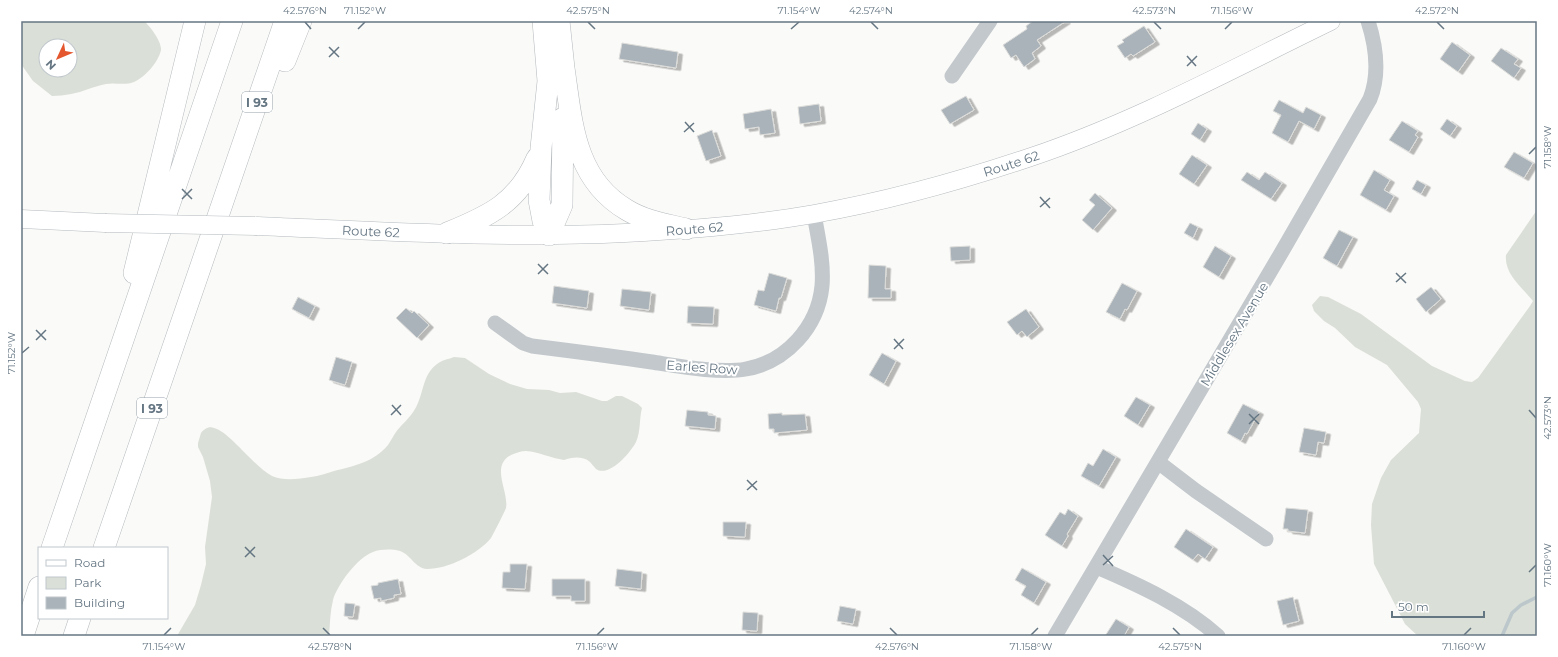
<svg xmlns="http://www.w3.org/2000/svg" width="1558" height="657" font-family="Montserrat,sans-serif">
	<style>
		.green { fill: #dadfd7; fill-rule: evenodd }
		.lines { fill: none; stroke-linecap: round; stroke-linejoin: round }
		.stream { stroke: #bbc7cb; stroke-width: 3.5 }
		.building { fill: #aab3b9; stroke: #dcdcda; filter: url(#shadow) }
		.major-casing { stroke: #b5babe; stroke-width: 19 }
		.highway-casing { stroke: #b4b9bd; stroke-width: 22 }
		.minor { stroke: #c3c8cc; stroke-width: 15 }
		.major { stroke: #fff; stroke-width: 18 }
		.highway { stroke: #fff; stroke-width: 21 }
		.major-bridge-casing { stroke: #b5babe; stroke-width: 19; stroke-linecap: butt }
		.major-bridge { stroke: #fff; stroke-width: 18 }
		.ticks { fill: none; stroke: #657683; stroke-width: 1.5 }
		.labels { text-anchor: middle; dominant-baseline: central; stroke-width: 4; stroke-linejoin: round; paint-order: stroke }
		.shield { fill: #fff; stroke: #939fa8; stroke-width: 1 }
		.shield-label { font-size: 12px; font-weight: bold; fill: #657683 }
		.street-label { font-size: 13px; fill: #657683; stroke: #fff }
		.neatline { fill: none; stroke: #657683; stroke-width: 1.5 }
		.ticks-label { font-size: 10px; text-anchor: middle; fill: #657683 }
	</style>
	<defs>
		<filter id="shadow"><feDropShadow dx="4.5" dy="2.5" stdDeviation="0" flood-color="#0004"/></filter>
	</defs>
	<rect width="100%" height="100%" fill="#fafaf8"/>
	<path class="green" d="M21 21H144C150 26 162 42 161 50 158 63 145 77 134 82 123 86 116 82 106 84 94 86 83 92 71 94 65 95 58 96 52 96L33 81 21 64ZM46 46H70V70H46Z
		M1537 210V636H1418L1405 624 1374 564 1371 525 1372 504 1381 478 1391 460 1419 433 1421 409 1418 402 1387 365 1355 347 1335 328 1324 321 1314 311 1312 305 1320 296 1328 297 1361 314 1432 366 1465 381 1472 382 1478 378 1530 306 1533 301C1522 287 1504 274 1506 255Z
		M454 357 465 358 489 374 510 384 527 389 549 390 560 393 576 392 602 401H607L616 396H622L638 404 642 408C639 419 641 431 636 442 631 452 609 478 596 469 594 467 592 464 590 462 583 456 572 457 564 460 551 458 539 452 526 451 521 451 516 453 511 455 490 466 509 491 506 508 505 511 493 535 491 538 478 554 448 569 427 569 416 569 410 554 400 551 392 549 381 549 373 552 358 557 337 585 333 600 330 612 330 624 329 636H177L195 605 201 585 206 564 205 547 212 497 210 481 203 457 198 447V443L201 433C204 429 209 426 214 428 230 432 253 466 272 476 283 481 299 479 311 477 319 476 327 473 334 471 354 466 374 462 388 445 391 441 393 436 396 432 402 424 410 418 415 409 424 394 422 375 437 364 442 360 449 359 454 357Z"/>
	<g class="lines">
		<path class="stream" d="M1502 636 1512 613 1521 605 1537 597"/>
	</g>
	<path class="building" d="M1033 21H1066L1037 40 1041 46 1032 53 1035 59 1024 67 1016 55 1011 58 1003 45 1027 29 1026 26Z
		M1144 26 1155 42 1133 56 1131 54 1125 58 1117 46 1124 42 1122 40Z
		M1452 42 1470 55 1458 72 1440 59Z
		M622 43 678 52 676 68 619 59Z
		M1501 48 1518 59 1514 64 1521 68 1514 78 1491 61Z
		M966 96 974 110 950 124 941 110Z
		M1279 100 1303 113 1306 107 1321 115 1314 129 1299 121 1288 142 1272 133 1281 115 1273 111Z
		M819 104 821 121 800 124 798 107Z
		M771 109 775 133 760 135 759 127 745 129 743 114Z
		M1447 119 1457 126 1450 136 1440 129Z
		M1402 121 1418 131 1415 135 1418 137 1409 152 1389 140Z
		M1198 123 1207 129 1200 140 1191 134Z
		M712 130 721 156 706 161 697 136Z
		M1514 152 1533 163 1524 178 1504 167Z
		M1192 155 1207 165 1194 184 1179 174Z
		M1374 170 1390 180 1384 190 1394 196 1386 210 1360 195Z
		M1247 172 1259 180 1265 172 1282 183 1271 199 1241 180Z
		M1417 180 1426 185 1421 194 1412 189Z
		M1095 193 1112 208 1093 230 1082 220 1095 205 1089 200Z
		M1190 223 1198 227 1193 238 1184 233Z
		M1339 230 1353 237 1337 266 1323 258Z
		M970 246V260L951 261 950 247Z
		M1215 246 1231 256 1219 277 1203 267Z
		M869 265 886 266 885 289H891V298H868Z
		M769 273 787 278 781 298H779L776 311 754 305 758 290 764 291Z
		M1122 283 1137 291 1127 310 1125 309 1120 319 1106 312Z
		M554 286 589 291 587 308 552 303Z
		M1431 287 1441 299 1426 312 1416 299Z
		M622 289 651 292 649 310 620 306Z
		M298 297 315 306 309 318 292 309Z
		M688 306 714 307 713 324 687 323Z
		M406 308 412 313 414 311 429 325 417 338 396 318Z
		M1026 309 1039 327 1027 337 1022 331 1017 335 1007 322Z
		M882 353 896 361 884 384 869 375Z
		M336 357 352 362 345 385 329 380Z
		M1136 397 1150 405 1138 425 1124 416Z
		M1243 404 1259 412 1247 434 1245 433 1241 441 1227 433Z
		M687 410 708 412V415L716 416 715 429 685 426Z
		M782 413V415L805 414 807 430 774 433V429H769L768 414Z
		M1304 428 1326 432 1324 443 1318 442 1316 455 1299 452Z
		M1103 449 1116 457 1099 486 1081 476 1088 463 1093 466Z
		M1286 508 1308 510 1305 533 1288 531V529H1283Z
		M1068 509 1078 516 1067 534 1068 536 1062 546 1045 535 1060 512 1065 515Z
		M723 522H746L745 537 723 536Z
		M1186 529 1213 547 1205 559 1198 554 1193 560 1174 547Z
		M510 564H527L525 589 502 588 503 572H510Z
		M1022 568 1046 582 1034 603 1021 595 1026 586 1015 580Z
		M617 569 642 572 641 589 615 586Z
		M398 579 401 594 394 595V598L381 601V598L374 599 371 586 378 585V583Z
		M552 579H585V601H571V596H552Z
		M1293 597 1299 621 1283 625 1277 601Z
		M345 603 355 604 353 617 344 616Z
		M840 606 856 609 853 624 837 621Z
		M743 612 758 613 757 631 742 630Z
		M1116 619 1129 627 1124 636H1105Z"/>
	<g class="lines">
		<g class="major-casing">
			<g id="major">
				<path d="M21 219 105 223"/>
				<path id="s1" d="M257 226C379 231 503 239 625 233 688 230 752 225 814 214 888 201 960 181 1031 157 1135 122 1232 69 1331 21"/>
			</g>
		</g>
		<g class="highway-casing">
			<path id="highway" d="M543 21 548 81 541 148 539 200 543 221 549 235
				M559 21 564 68V81
				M285 61 301 21
				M564 68C572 122 574 179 627 210 645 221 666 224 686 229
				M447 233C489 216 518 203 537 158
				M549 235 562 205 563 118
				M134 273 195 21
				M52 548 232 21
				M104 548 285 21
				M23 636 39 587
				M74 636 80 618"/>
		</g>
		<path class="minor" d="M952 76 990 21
			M495 323 523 343 532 346C572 351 612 356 652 362 678 366 720 374 746 369 786 362 818 327 822 286 824 262 818 237 814 214
			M1158 462 1196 491 1266 539
			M1097 567C1139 585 1183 605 1218 636
			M1055 636 1280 255 1370 99C1380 74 1376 46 1368 21"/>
		<use href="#major" class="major"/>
		<use href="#highway" class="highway"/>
		<g class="major-bridge-casing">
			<path id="major-bridge" d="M105 223 257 226"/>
		</g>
		<use href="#major-bridge" class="major-bridge"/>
	</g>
	<path class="ticks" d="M305 22 311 29M588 22 595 29M871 22 878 29M1154 22 1161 29M1437 22 1444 29M358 29 365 22M791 29 799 22M1225 29 1232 22M329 47 339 57M1187 56 1196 66M329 57 339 47M1187 66 1197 56M685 122 694 132M684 132 694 123M1529 154 1536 147M182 189 192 199M1040 197 1050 208M182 199 192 189M1040 207 1050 198M538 264 548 274M1396 273 1406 283M538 274 548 264M1396 282 1406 273M36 330 46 340M894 339 903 349M36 340 46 330M894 349 904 339M22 353 29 347M392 405 401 415M1529 410 1536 418M1249 414 1259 424M391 415 401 405M1249 424 1259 414M747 480 757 490M747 490 757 481M245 547 255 557M1103 555 1113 566M245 557 255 547M1103 565 1113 556M1529 572 1536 565M323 628 330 635M890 628 897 635M1173 628 1180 635M164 635 171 628M597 635 604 628M1031 635 1038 628M1464 635 1471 628"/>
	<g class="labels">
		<g class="shield">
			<rect x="242" y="92" width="30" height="20" rx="3"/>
			<rect x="137" y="398" width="30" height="20" rx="3"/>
		</g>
		<g class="shield-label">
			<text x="257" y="102">I 93</text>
			<text x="152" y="408">I 93</text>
		</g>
		<g class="street-label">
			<text stroke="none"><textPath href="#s1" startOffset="762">Route 62</textPath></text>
			<text stroke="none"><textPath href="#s1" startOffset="438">Route 62</textPath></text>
			<text stroke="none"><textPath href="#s1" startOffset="114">Route 62</textPath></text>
			<text transform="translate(1234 334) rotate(-59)">Middlesex Avenue</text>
			<text transform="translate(702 367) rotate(4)">Earles Row</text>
		</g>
	</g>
	<rect width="1558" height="657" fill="none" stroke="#ffffff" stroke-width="44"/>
	<rect x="38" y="547" width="130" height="72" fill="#ffffff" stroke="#c1c8cd"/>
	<rect x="46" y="560" width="20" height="6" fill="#ffffff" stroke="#c1c8cd"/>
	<text x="74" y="567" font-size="12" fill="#657683">Road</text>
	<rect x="46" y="577" width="20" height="12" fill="#dadfd7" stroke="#c1c8cd"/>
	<text x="74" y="587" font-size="12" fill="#657683">Park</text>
	<rect x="46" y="597" width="20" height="12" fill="#aab3b9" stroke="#c1c8cd"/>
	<text x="74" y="607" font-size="12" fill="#657683">Building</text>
	<g transform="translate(58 58) rotate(226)"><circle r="19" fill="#ffffff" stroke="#c1c8cd"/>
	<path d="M0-3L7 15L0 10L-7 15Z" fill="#e4572e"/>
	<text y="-6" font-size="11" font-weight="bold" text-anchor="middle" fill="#657683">N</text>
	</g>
	<path d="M1392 611v6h92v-6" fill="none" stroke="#657683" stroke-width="2"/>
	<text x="1398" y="611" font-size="12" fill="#657683" stroke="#ffffff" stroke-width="3" paint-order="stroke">50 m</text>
	<rect x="22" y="22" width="1514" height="613" class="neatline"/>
	<g class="ticks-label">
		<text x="305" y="14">42.576°N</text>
		<text x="365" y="14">71.152°W</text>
		<text x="588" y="14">42.575°N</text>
		<text x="799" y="14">71.154°W</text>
		<text x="871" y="14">42.574°N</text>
		<text x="1154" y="14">42.573°N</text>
		<text x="1232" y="14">71.156°W</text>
		<text x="1437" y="14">42.572°N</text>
		<text transform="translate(1547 147) rotate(-90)" y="4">71.158°W</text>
		<text transform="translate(11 353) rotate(-90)" y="4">71.152°W</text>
		<text transform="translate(1547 418) rotate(-90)" y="4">42.573°N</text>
		<text transform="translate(1547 565) rotate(-90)" y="4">71.160°W</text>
		<text x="164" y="650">71.154°W</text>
		<text x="330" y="650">42.578°N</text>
		<text x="597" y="650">71.156°W</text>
		<text x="897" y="650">42.576°N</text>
		<text x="1031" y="650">71.158°W</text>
		<text x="1180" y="650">42.575°N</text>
		<text x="1464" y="650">71.160°W</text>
	</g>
</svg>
